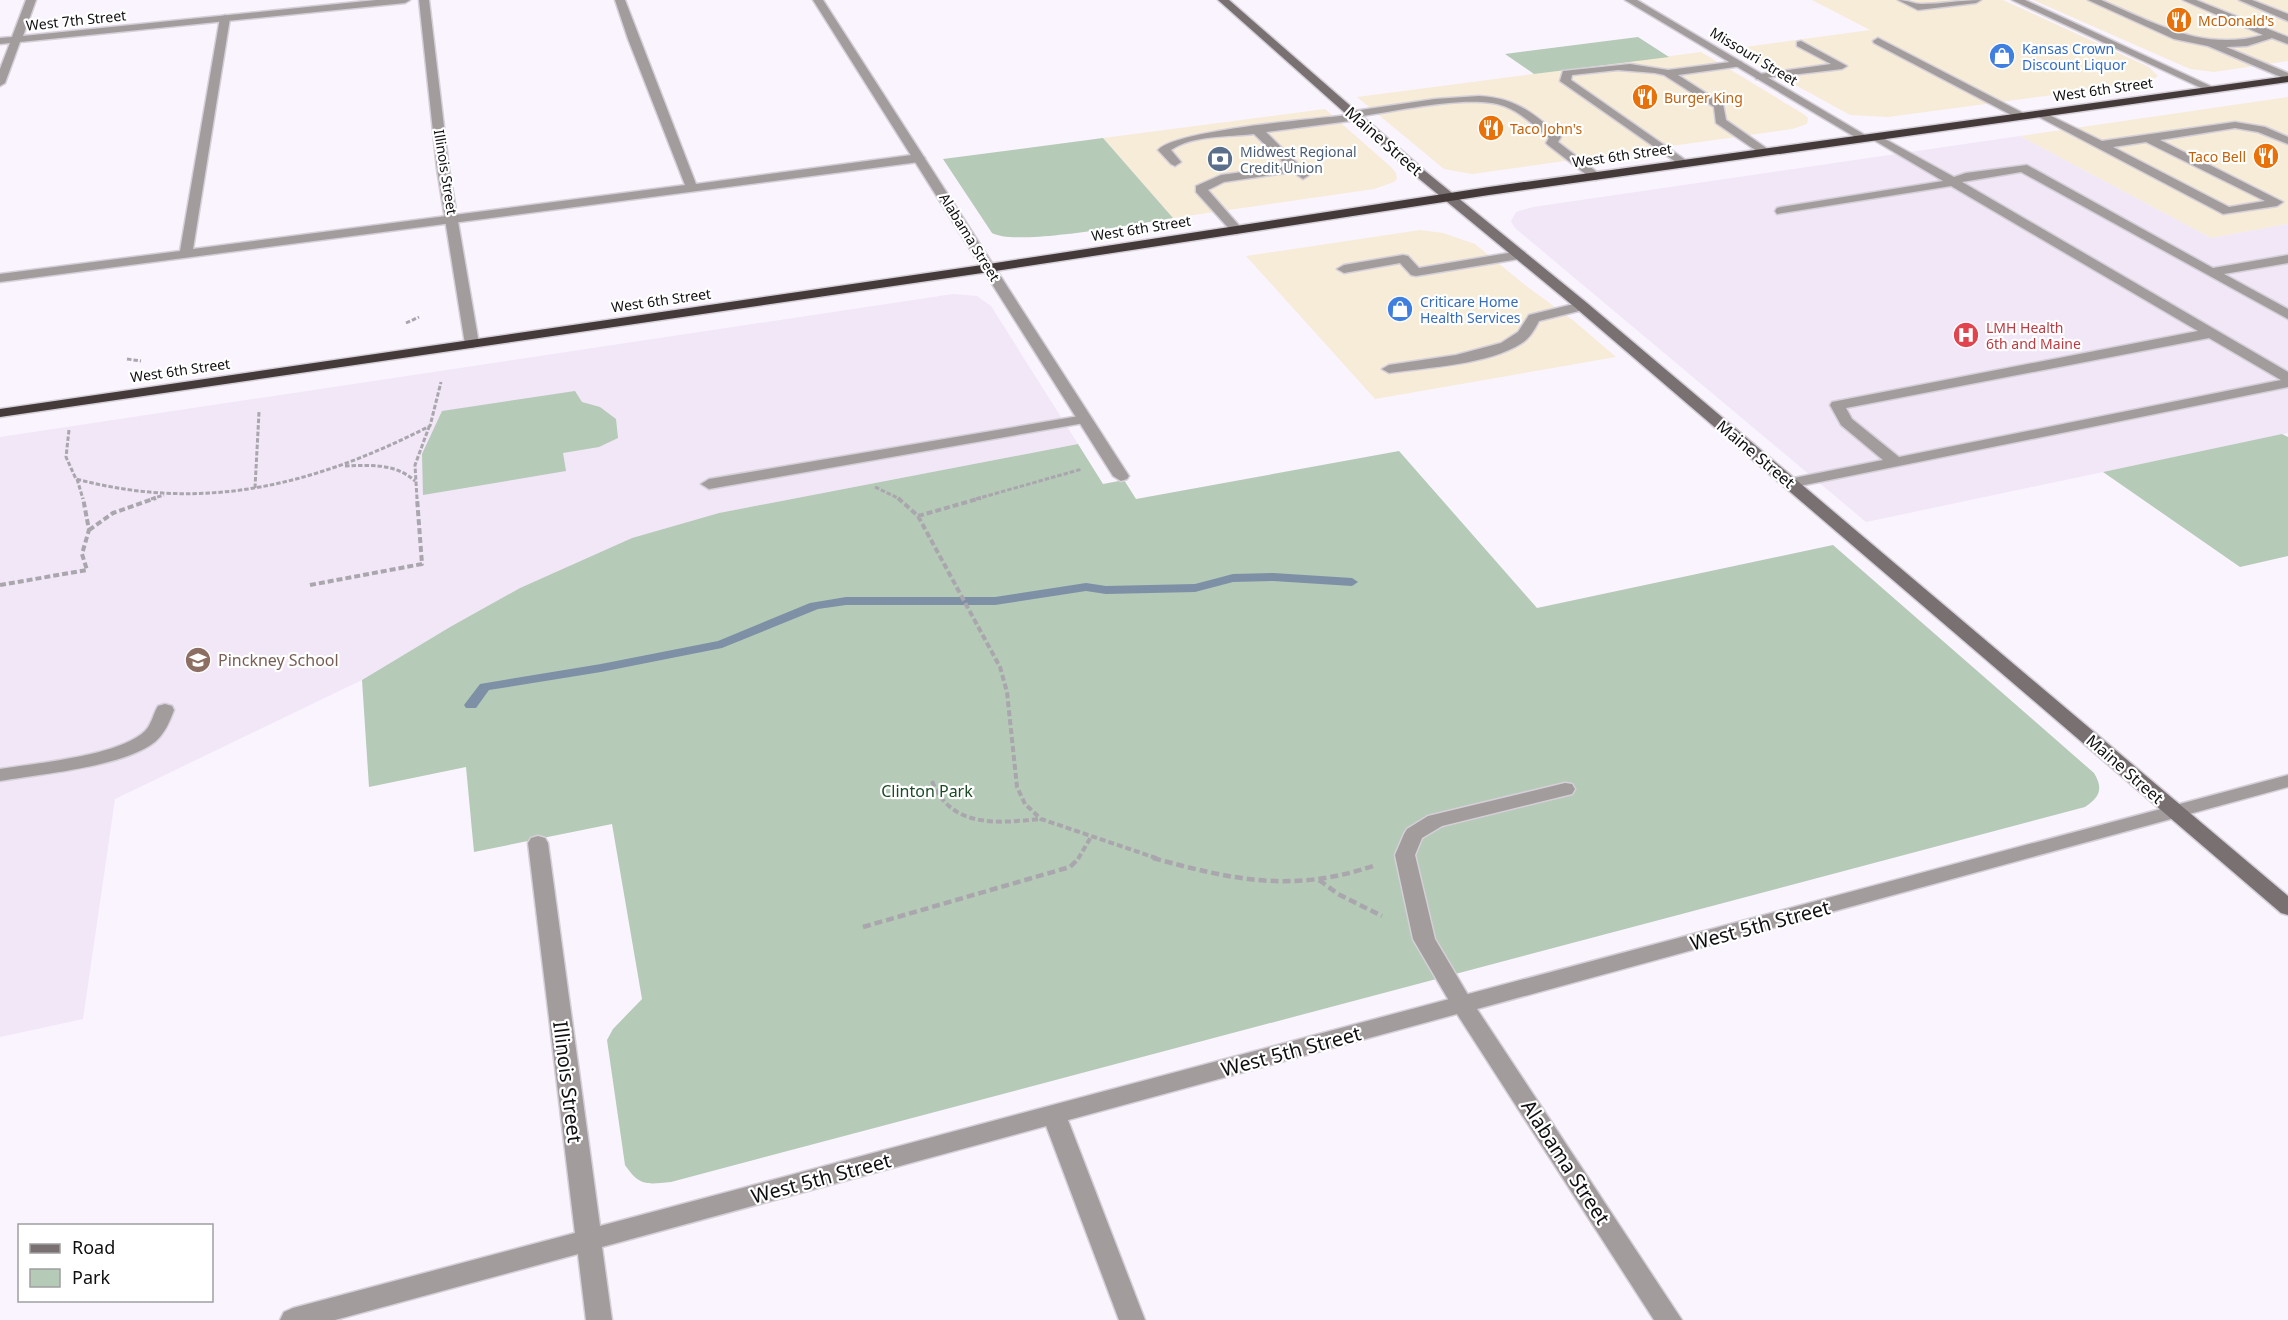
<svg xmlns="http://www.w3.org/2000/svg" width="2288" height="1320" font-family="'Noto Sans',sans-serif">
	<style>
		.commercial { fill: #f7ecd7 }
		.built { fill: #f1e7f7 }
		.green { fill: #b5cab7 }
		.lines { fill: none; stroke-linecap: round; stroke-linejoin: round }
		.stream { fill: #7e90a6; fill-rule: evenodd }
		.lane-casing { stroke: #d5cfd8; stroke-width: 3 }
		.street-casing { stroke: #d5cfd8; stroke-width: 3 }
		.secondary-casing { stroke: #d5cfd8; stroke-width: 3 }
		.highway-casing { stroke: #d5cfd8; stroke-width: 3 }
		.path-far2 { stroke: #aaa6ad; stroke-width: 3; stroke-dasharray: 4.5 2; stroke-linecap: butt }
		.path-far1 { stroke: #aaa6ad; stroke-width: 4; stroke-dasharray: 6 3; stroke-linecap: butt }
		.path { stroke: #aaa6ad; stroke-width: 4.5; stroke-dasharray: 8 4; stroke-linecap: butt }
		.lane { fill: #a29c9c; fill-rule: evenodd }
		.street { fill: #a29c9c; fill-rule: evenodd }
		.secondary { fill: #797171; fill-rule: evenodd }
		.highway { fill: #443a3a; fill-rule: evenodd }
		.labels { text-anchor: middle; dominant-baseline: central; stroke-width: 4.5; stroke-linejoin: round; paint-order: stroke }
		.far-street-label { font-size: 14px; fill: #100e11; stroke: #fff }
		.far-food-label { font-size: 14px; fill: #c56008; stroke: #fff; text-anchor: start }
		.far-shop-label { font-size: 14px; fill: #366cbe; stroke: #fff; text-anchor: start }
		.far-service-label { font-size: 14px; fill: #4e5e75; stroke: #fff; text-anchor: start }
		.far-health-label { font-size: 14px; fill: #be3a42; stroke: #fff; text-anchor: start }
		.street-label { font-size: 16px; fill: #100e11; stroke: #fff }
		.education-label { font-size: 16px; fill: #785e54; stroke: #fff; text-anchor: start }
		.park-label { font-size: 16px; fill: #1b4a25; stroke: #fff }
		.near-street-label { font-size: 20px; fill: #100e11; stroke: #fff }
	</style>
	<rect width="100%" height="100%" fill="#faf4fe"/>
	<path class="commercial" d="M1812 0H2003L2149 67 2158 76 2149 82 1888 117 1850 115 1730 49 1870 30Z
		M2033 0H2288V61L2214 72 2190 69Z
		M1701 52 1805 115 1808 118 1807 124 1792 129 1472 174 1444 169 1357 97Z
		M2288 97V224L2211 238 2020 136Z
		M1325 109 1391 167 1396 173 1397 179 1394 182 1374 189 1173 218 1103 138Z
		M1420 230 1443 233 1475 244 1525 285 1574 321 1616 357 1375 399 1246 256Z"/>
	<path class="built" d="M2020 136 2211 238 2288 224V433L1866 522 1515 228 1511 221 1516 212 1533 207Z
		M953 294 977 296 991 306 1078 444 719 513 632 538 520 588 450 627 362 680 115 799 83 1019 0 1037V437Z"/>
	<path class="green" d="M1638 37 1669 57 1534 74 1505 54Z
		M1103 138 1173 218C1140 223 1016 247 992 233L943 159Z
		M575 391 582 402 600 407 616 419 618 438 599 447 563 453 566 471 423 495 422 454 442 411Z
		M2282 434 2288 437V556L2240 567 2103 472Z
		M1078 444 1103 484 1124 480 1136 499 1399 451 1537 608 1833 545 2094 773C2104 789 2099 798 2085 807L671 1182C647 1184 640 1187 625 1165L607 1040 613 1029 642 999 612 824 474 852 466 767 369 787 362 680 450 627 520 588 632 538 719 513Z"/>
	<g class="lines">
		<path class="stream" d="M1273 573 1352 578 1358 582 1352 586 1273 581 1233 582 1195 592 1106 594 1086 591 995 605H846L818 609 722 648 601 672 489 690 476 708H466L464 705 480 684 601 664 718 641 810 603 846 597H995L1086 583 1106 586 1195 584 1233 574Z"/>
		<g class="lane-casing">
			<path id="lane" d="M615 0H625L696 184 919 154 925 158 919 162 0 282V274L180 251 220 18 225 15 230 18 193 249 685 185 628 39Z
				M1898 0C1907 0 1914 4 1922 4 1941 4 1961 0 1981 0L1976 3 1918 10Z
				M2088 0H2101C2155 23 2203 52 2263 35L2183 0H2196L2288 37V44L2272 38 2247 46 2226 47 2288 73V80L2208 46 2174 39Z
				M2239 0H2252L2288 14V21Z
				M1878 38 2027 115 2029 117 2027 119H2019L1874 43 1873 41Z
				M1801 41 1847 66 1842 69 1756 79V75L1760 74 1831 64 1797 46V42Z
				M1738 61 1742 62V66L1678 75 1723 104 1726 120 1769 150V154H1761L1716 123 1714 107 1664 75 1655 73 1618 70 1572 75 1571 80 1687 161V165L1683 167 1560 81 1563 71 1630 64 1668 70Z
				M1479 96C1516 98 1531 112 1559 135L1561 137 1558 142 1602 176 1596 180 1592 179 1548 145 1546 143 1549 138C1535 127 1521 112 1504 106 1470 94 1399 111 1362 116L1357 120 1266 132 1309 175 1303 179 1293 172 1224 182 1208 190 1243 230 1237 234 1233 233 1196 192V186L1221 175 1287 166 1254 134C1229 137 1192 135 1171 150L1181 162 1175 166 1171 164 1158 150C1176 130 1315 119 1349 115L1354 111 1435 99Z
				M2041 111 2102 141 2235 122 2265 127 2288 137V144L2258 132 2235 128 2160 140 2283 202 2277 206 2223 214 2037 116V112ZM2146 142 2265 201 2229 207 2113 147Z
				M1876 134 1954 177 1966 173 2027 165 2213 268 2288 255V263L2224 274 2288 309V319L2021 172 1962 182 2288 372V387L1790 488 1784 486 1782 483 1784 480 1883 460 1841 425 1830 405 1832 402 2198 331 1951 186 1777 214 1775 211 1777 208 1781 207 1943 181 1872 139V135ZM2209 338 2281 380 1899 457 1852 419 1846 408Z
				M1520 251 1525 252 1526 255 1525 258 1416 276 1411 275 1400 263 1344 273 1337 269 1344 265 1403 255 1408 256 1419 268Z
				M1582 302 1589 306 1587 309 1539 321C1535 329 1530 338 1522 343 1488 365 1429 367 1389 373L1382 369 1389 365 1456 355 1501 343 1518 332 1529 315Z
				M1085 415 1092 419 1090 422 709 489 701 484 709 479Z
				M165 704 172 706 174 710C170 721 165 733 156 741 125 767 40 774 0 781V769C36 763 119 756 145 731 152 724 153 714 158 706Z
				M1565 783 1572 784 1575 789 1572 794 1442 826 1422 838 1415 855 1435 939 1474 1005 1471 1011 1463 1013 1455 1011 1413 939 1395 855 1404 834 1407 829 1428 816Z
				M1054 1106 1062 1108 1066 1115 1145 1320H1119L1042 1115 1046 1108Z"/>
		</g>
		<g class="street-casing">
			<path id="street" d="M26 0H36L23 36 376 0H410L405 3 20 42 5 83 0 86V69L10 43 0 44V38L12 37Z
				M419 0H429L449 169 479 344 472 348 465 344 437 169Z
				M813 0H823L1129 476 1127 479 1121 481 1113 476Z
				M1625 0H1637L1870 138 1864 141 1860 140Z
				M2012 0H2025L2219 90 2218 92H2210Z
				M2288 775V787L1477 1009 1682 1320H1654L1457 1014 602 1247 612 1320H586L578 1254 335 1320H280L284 1312 293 1308 575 1233 528 843 531 838 538 836 545 838 548 843 600 1226Z"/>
		</g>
		<g class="secondary-casing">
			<path id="secondary" d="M1218 0H1229L1425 171 1587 303 2288 896V915L2281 913 1577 309 1417 177Z"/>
		</g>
		<g class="highway-casing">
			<path id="highway" d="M2288 76V82L1489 195 989 272 0 417V409L989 264 1489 187Z"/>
		</g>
		<path class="path-far2" d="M406 323 419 317
			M127 359 141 361
			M69 430 66 457 76 479C205 513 314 485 430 426L441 382
			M345 466C370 465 395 463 415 481
			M77 479 83 499
			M875 487 900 499
			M255 488 259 412
			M151 499 164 495
			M417 499 415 465 429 427
			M976 499 1082 469"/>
		<path class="path-far1" d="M898 498 918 516 1000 667 1007 692 1017 787 1025 804 1041 819 1159 859
			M918 516 981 498
			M89 530 113 513 156 498
			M0 585 87 570 82 554 89 530 83 498
			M310 585 422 564 417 498
			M932 781C951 829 998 823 1041 819
			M1078 859 1091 837"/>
		<path class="path" d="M1153 858C1233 880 1292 893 1373 866
			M1319 880 1338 894 1382 916
			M863 927 1070 867 1079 858"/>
		<use href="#lane" class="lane"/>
		<use href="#street" class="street"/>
		<use href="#secondary" class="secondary"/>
		<use href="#highway" class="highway"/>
	</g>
	<defs>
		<g id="restaurant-disc" transform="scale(1.35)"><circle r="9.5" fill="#e8710a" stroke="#fff"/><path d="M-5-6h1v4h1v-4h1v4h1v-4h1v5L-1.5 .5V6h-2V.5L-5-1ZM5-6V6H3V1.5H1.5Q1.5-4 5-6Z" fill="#fff"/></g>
		<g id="shop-disc" transform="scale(1.35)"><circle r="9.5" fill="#3f7fe0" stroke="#fff"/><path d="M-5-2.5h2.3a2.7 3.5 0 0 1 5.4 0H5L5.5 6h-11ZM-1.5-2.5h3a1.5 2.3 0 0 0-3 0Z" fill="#fff"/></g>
		<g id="bank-disc" transform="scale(1.35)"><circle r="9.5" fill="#5c6f8a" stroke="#fff"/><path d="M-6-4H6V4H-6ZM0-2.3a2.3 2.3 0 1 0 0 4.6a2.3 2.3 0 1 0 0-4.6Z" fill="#fff"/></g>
		<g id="hospital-disc" transform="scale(1.35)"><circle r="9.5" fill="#e0444e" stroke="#fff"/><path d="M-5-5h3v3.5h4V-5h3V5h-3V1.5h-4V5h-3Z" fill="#fff"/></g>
		<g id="school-disc" transform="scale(1.35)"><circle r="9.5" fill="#8d6e63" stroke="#fff"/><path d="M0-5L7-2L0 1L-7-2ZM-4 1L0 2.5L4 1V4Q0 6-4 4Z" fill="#fff"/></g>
	</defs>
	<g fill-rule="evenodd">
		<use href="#restaurant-disc" x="2179" y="20"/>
		<use href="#shop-disc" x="2002" y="56"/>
		<use href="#restaurant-disc" x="1645" y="97"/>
		<use href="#restaurant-disc" x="1491" y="128"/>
		<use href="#restaurant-disc" x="2266" y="156"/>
		<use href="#bank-disc" x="1220" y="159"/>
		<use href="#shop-disc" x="1400" y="309"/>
		<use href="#hospital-disc" x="1966" y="335"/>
		<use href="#school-disc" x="198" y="660"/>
	</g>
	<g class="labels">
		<g class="far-street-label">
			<text transform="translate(76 20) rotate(-6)">West 7th Street</text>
			<text transform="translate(1754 56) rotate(31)">Missouri Street</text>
			<text transform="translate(2103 89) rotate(-8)">West 6th Street</text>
			<text transform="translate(1622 155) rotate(-8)">West 6th Street</text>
			<text transform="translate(446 172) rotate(81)">Illinois Street</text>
			<text transform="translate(1141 228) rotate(-9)">West 6th Street</text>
			<text transform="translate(970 237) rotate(58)">Alabama Street</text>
			<text transform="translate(661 300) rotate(-8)">West 6th Street</text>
			<text transform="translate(180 370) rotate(-8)">West 6th Street</text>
		</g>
		<g class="far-food-label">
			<text x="2198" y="20">McDonald's</text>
			<text x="1664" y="97">Burger King</text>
			<text x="1510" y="128">Taco John's</text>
			<text x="2246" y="156" text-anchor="end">Taco Bell</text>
		</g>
		<g class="far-shop-label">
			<text x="2022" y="48">Kansas Crown<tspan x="2022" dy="16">Discount Liquor</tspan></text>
			<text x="1420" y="301">Criticare Home<tspan x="1420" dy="16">Health Services</tspan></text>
		</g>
		<g class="far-service-label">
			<text x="1240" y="151">Midwest Regional<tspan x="1240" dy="16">Credit Union</tspan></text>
		</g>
		<g class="far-health-label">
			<text x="1986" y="327">LMH Health<tspan x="1986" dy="16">6th and Maine</tspan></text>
		</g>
		<g class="street-label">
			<text transform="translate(1384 141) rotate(41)">Maine Street</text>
			<text transform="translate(1756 454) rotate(40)">Maine Street</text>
			<text transform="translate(2125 769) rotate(41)">Maine Street</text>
		</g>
		<g class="education-label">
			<text x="218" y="660">Pinckney School</text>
		</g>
		<g class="park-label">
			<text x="927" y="791">Clinton Park</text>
		</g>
		<g class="near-street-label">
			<text transform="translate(1760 925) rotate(-15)">West 5th Street</text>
			<text transform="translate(1291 1051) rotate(-15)">West 5th Street</text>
			<text transform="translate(568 1082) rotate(83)">Illinois Street</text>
			<text transform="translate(1566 1162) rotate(57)">Alabama Street</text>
			<text transform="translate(821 1178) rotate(-15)">West 5th Street</text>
		</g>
	</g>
	<rect x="18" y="1224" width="195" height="78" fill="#ffffff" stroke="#9f9fa0" stroke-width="1.5"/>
	<rect x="30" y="1244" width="30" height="9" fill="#797171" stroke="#9f9fa0" stroke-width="1.5"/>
	<text x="72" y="1254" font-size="18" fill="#100e11">Road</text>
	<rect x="30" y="1269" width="30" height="18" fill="#b5cab7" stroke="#9f9fa0" stroke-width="1.5"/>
	<text x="72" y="1284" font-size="18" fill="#100e11">Park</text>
</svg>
